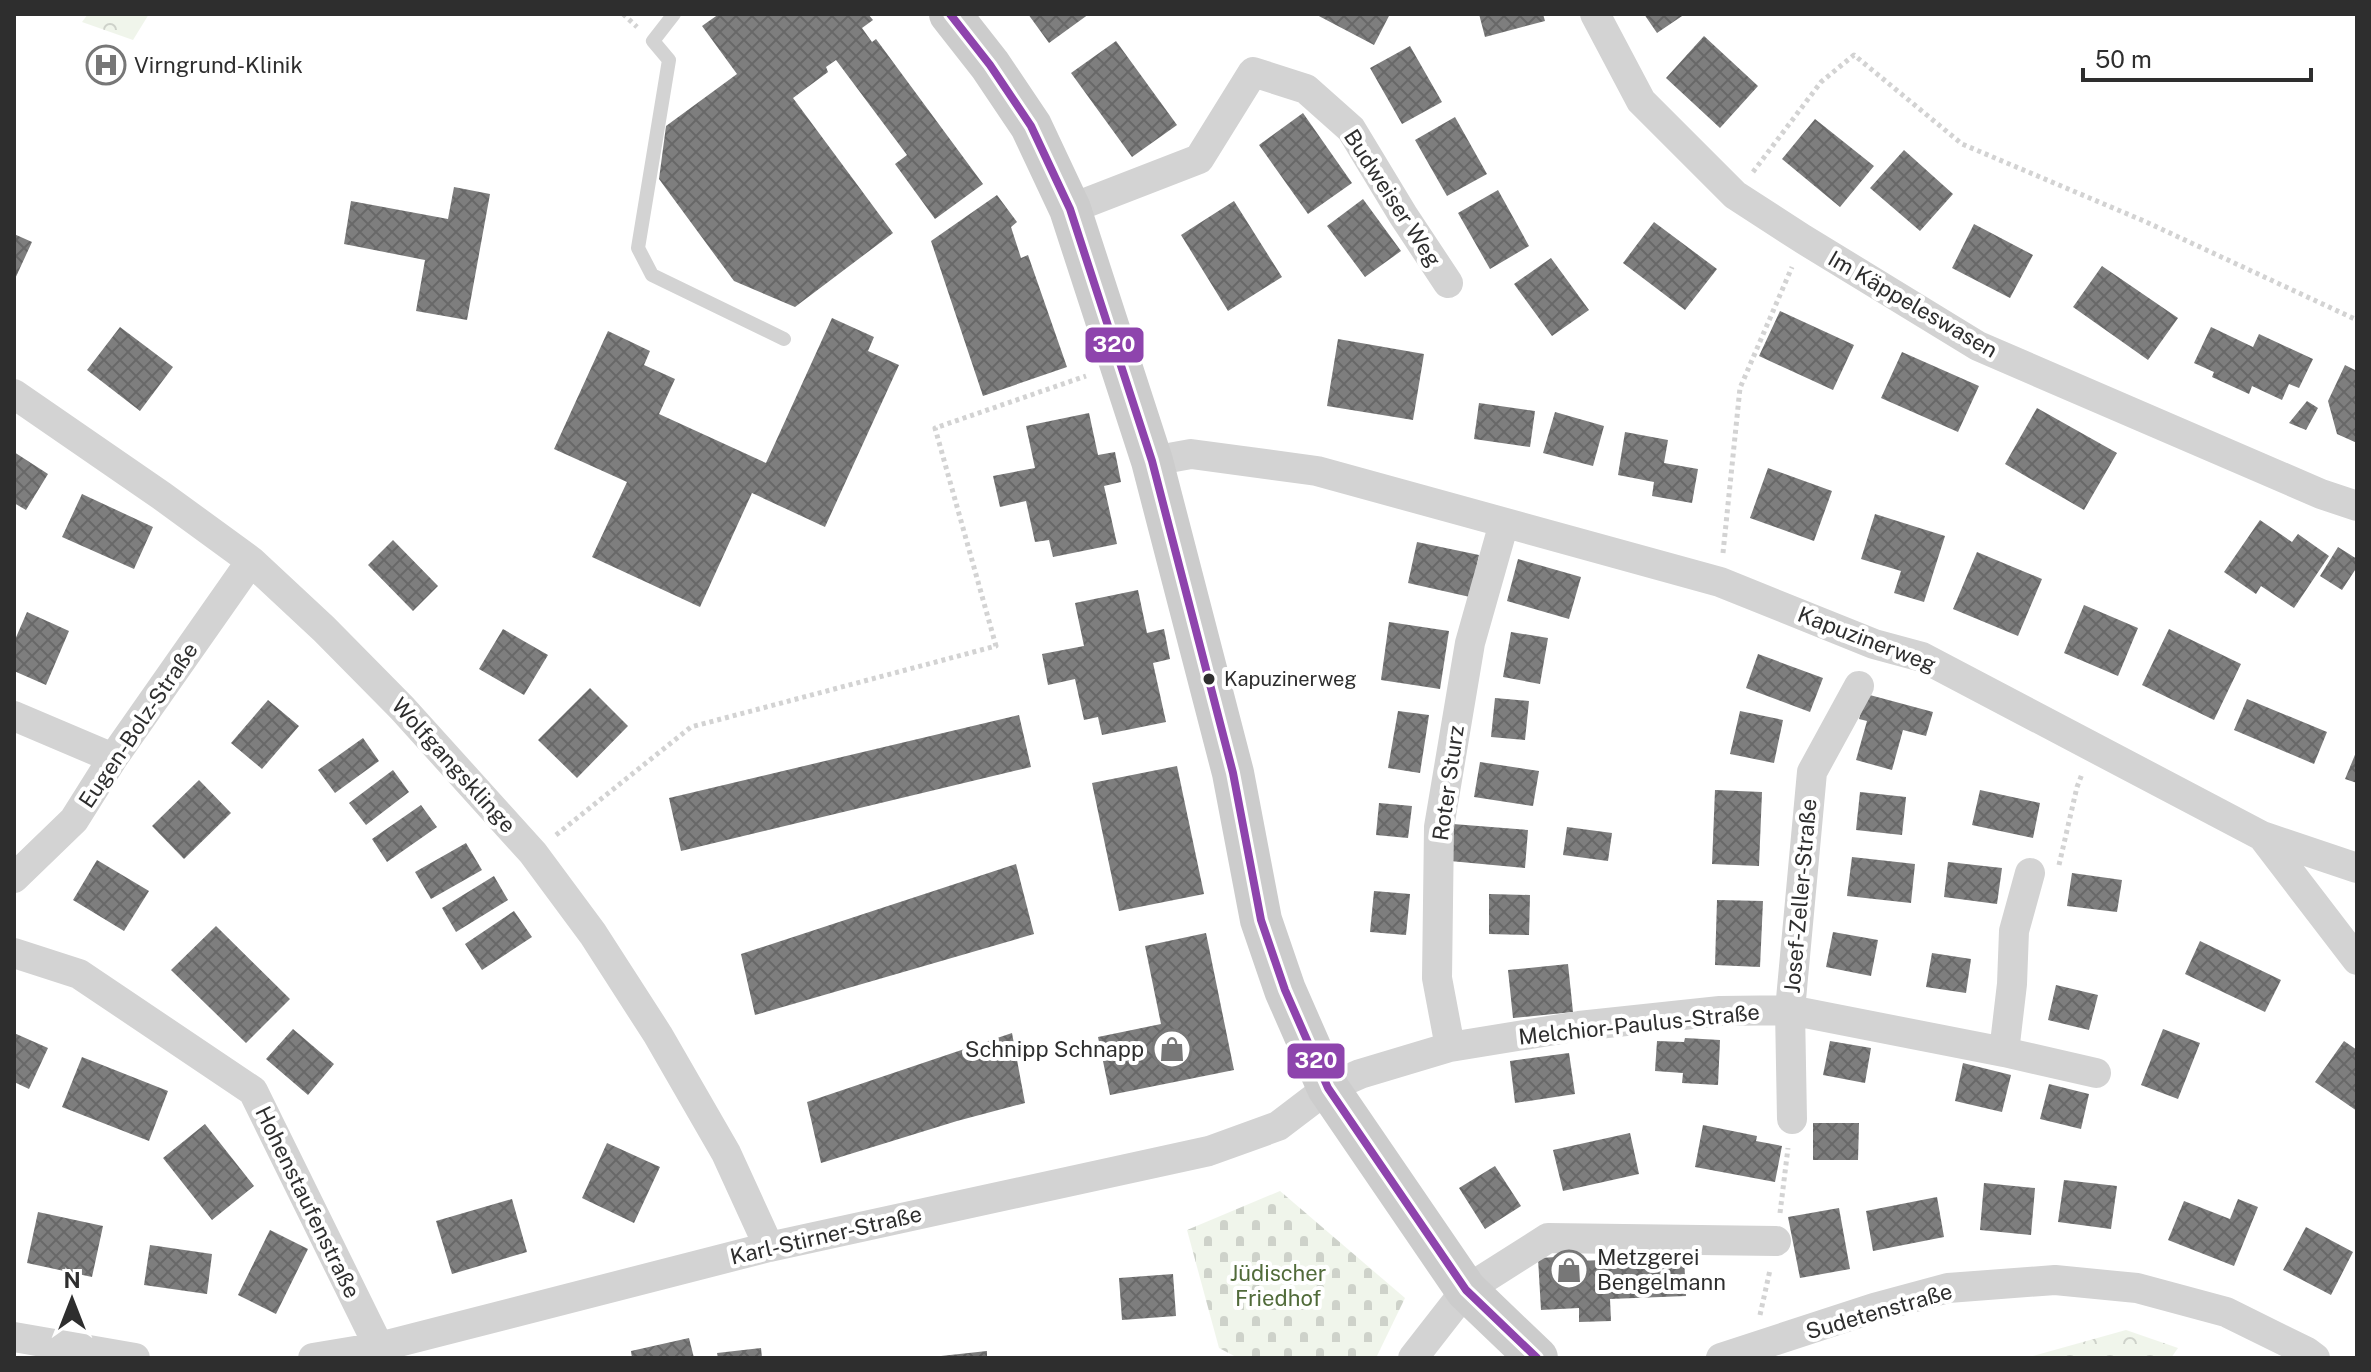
<svg xmlns="http://www.w3.org/2000/svg" width="2371" height="1372" font-family="'Public Sans',sans-serif">
	<style>
		.cemetery { fill: url(#cemetery-stones) }
		.park { fill: url(#park-crowns) }
		.building { fill: url(#building-cross-hatch) }
		.lines { fill: none; stroke-linecap: round; stroke-linejoin: round }
		.path { stroke: #d3d3d3; stroke-width: 5; stroke-dasharray: 4 4; stroke-linecap: butt }
		.lane { stroke: #d3d3d3; stroke-width: 14 }
		.street { stroke: #d3d3d3; stroke-width: 30 }
		.secondary { stroke: #ccc; stroke-width: 42 }
		.bus-1-casing { stroke: #fff; stroke-width: 14 }
		.bus-1 { stroke: #8e44ad; stroke-width: 8 }
		.bus-dot { fill: #2e2e2e; stroke: #fff; stroke-width: 3 }
		.labels { text-anchor: middle; dominant-baseline: central; stroke-width: 8; stroke-linejoin: round; paint-order: stroke }
		.bus-label { font-size: 20px; fill: #2e2e2e; stroke: #fff; text-anchor: start }
		.poi-label { font-size: 22px; fill: #2e2e2e; stroke: #fff; text-anchor: start }
		.street-label { font-size: 22px; fill: #2e2e2e; stroke: #fff }
		.park-label { font-size: 22px; fill: #516b3a; stroke: #fff }
		.line-badge { stroke: #fff; stroke-width: 3 }
		.badge-label { font-size: 22px; text-anchor: middle; font-weight: bold; fill: #fff }
	</style>
	<defs>
		<pattern id="cemetery-stones" width="16" height="16" patternUnits="userSpaceOnUse" patternTransform="scale(2)"><rect width="16" height="16" fill="#f0f5eb"/><path d="M2 7V4a2 2 0 0 1 4 0v3zM10 15v-3a2 2 0 0 1 4 0v3z" fill="#ced2ca"/></pattern>
		<pattern id="park-crowns" width="20" height="18" patternUnits="userSpaceOnUse" patternTransform="scale(2)"><rect width="20" height="18" fill="#f0f5eb"/><path d="M2 6a3 3 0 1 1 6 0M12 15a3 3 0 1 1 6 0" fill="none" stroke="#ced2ca"/></pattern>
		<pattern id="building-cross-hatch" width="8" height="8" patternUnits="userSpaceOnUse" patternTransform="scale(2)"><rect width="8" height="8" fill="#7e7e7e"/><path d="M0 0l8 8M0 8l8-8" fill="none" stroke="#686868"/></pattern>
	</defs>
	<rect width="100%" height="100%" fill="#fff"/>
	<path class="cemetery" d="M1280 1191 1405 1298 1376 1358H1238L1219 1348 1187 1230Z"/>
	<path class="park" d="M88 14H149L133 40 82 22Z
		M2126 1330 2178 1348 2171 1358H2026Z"/>
	<path class="building" d="M719 14H868L873 20 862 28 872 42 876 39 983 184 935 219 895 164 907 155 836 60 826 67 828 72 793 98 893 233 795 307 734 281 659 179 666 126 737 74 702 26Z
		M1028 14H1089L1049 43Z
		M1315 14H1390L1374 45Z
		M1479 14H1543L1545 21 1485 37Z
		M1644 14H1685L1657 33Z
		M1704 36 1758 86 1720 128 1666 78Z
		M1116 41 1177 125 1132 157 1071 73Z
		M1410 46 1442 102 1402 124 1370 68Z
		M1303 113 1352 183 1308 214 1259 145Z
		M1455 117 1487 174 1447 196 1415 140Z
		M1815 119 1874 166 1840 207 1782 159Z
		M1904 150 1953 194 1920 231 1870 188Z
		M454 187 490 194 467 320 416 311 425 260 344 244 351 201 448 219Z
		M1498 190 1529 246 1490 269 1458 213Z
		M997 195 1017 222 1011 227 1021 258 1028 255 1067 367 983 396 931 241Z
		M1363 199 1401 251 1365 277 1327 226Z
		M1234 201 1282 277 1228 311 1181 235Z
		M1654 222 1717 269 1685 310 1623 263Z
		M1974 224 2033 255 2010 298 1952 268Z
		M14 234 32 242 14 281Z
		M1551 258 1589 310 1552 336 1514 284Z
		M2102 266 2178 318 2148 360 2073 307Z
		M1780 311 1854 345 1833 390 1759 356Z
		M832 318 874 337 868 351 899 365 825 527 752 493 700 607 592 557 627 482 554 449 608 331 650 351 644 365 675 379 659 414 766 463Z
		M120 327 173 367 140 411 87 370Z
		M2211 327 2253 347 2259 334 2313 359 2299 388 2289 384 2282 400 2252 386 2249 394 2212 377 2214 372 2194 363Z
		M1338 339 1424 354 1413 420 1327 406Z
		M1902 352 1979 386 1958 432 1881 398Z
		M2345 365 2357 371V443L2337 434 2328 401Z
		M2307 401 2318 408 2306 430 2289 423Z
		M1479 403 1535 411 1530 447 1474 439Z
		M2037 408 2117 453 2084 510 2005 464Z
		M1555 412 1604 426 1593 466 1543 453Z
		M1089 413 1098 455 1115 452 1121 482 1104 486 1117 544 1053 557 1049 540 1035 542 1026 501 1000 507 993 476 1035 468 1026 426Z
		M1625 432 1668 440 1664 463 1698 469 1692 503 1652 496 1654 482 1618 475Z
		M14 452 48 474 26 510 14 503Z
		M1768 468 1832 491 1814 541 1750 518Z
		M82 494 153 527 134 569 62 537Z
		M1875 514 1945 536 1924 602 1894 593 1901 571 1861 559Z
		M2260 520 2292 542 2298 534 2329 556 2294 608 2261 586 2256 594 2224 572Z
		M393 540 438 586 413 611 368 565Z
		M1417 542 1479 555 1470 597 1408 583Z
		M2338 547 2357 559V567L2342 590 2320 576Z
		M1977 552 2042 579 2018 636 1953 609Z
		M1518 559 1581 577 1569 619 1507 601Z
		M1138 590 1147 633 1164 629 1170 659 1153 663 1166 722 1102 735 1098 717 1084 720 1075 679 1048 685 1042 654 1084 646 1075 603Z
		M2084 605 2138 628 2118 676 2064 653Z
		M27 612 69 631 46 685 14 671V642Z
		M1389 622 1449 631 1440 689 1381 680Z
		M503 629 548 655 524 695 479 669Z
		M2169 629 2241 664 2214 720 2142 685Z
		M1511 632 1548 638 1540 684 1503 677Z
		M1758 654 1823 678 1810 712 1746 688Z
		M590 688 628 726 577 778 538 740Z
		M1866 694 1933 712 1926 736 1903 730 1892 770 1856 760 1867 721 1859 719Z
		M1495 698 1529 701 1525 740 1491 737Z
		M2247 699 2327 732 2314 764 2234 730Z
		M268 700 299 726 262 769 231 743Z
		M1398 711 1429 715 1420 773 1388 768Z
		M1740 711 1783 720 1774 763 1730 754Z
		M1019 715 1031 767 681 851 669 798Z
		M363 738 379 761 335 793 318 770Z
		M2357 750V783L2345 779Z
		M1480 762 1539 771 1533 806 1474 797Z
		M1177 766 1204 894 1119 911 1092 783Z
		M393 770 409 792 366 825 349 803Z
		M199 780 231 813 184 859 152 826Z
		M1715 790 1762 792 1759 866 1712 864Z
		M1980 790 2040 803 2033 838 1972 825Z
		M1860 792 1906 797 1902 835 1856 830Z
		M1379 803 1412 806 1408 838 1376 835Z
		M421 805 437 827 387 862 372 839Z
		M1453 824 1528 830 1525 868 1450 861Z
		M1567 827 1612 833 1608 861 1563 855Z
		M466 843 482 870 431 899 415 872Z
		M1852 857 1915 864 1911 903 1847 896Z
		M97 860 149 891 124 931 73 900Z
		M1948 862 2002 868 1997 904 1944 897Z
		M1016 864 1034 934 755 1015 741 954Z
		M2072 873 2122 880 2117 912 2067 906Z
		M494 876 508 900 456 932 442 908Z
		M1374 891 1410 894 1406 935 1370 932Z
		M1489 894 1530 895 1529 935 1489 934Z
		M1717 900 1763 901 1760 967 1715 965Z
		M514 911 532 937 482 970 465 944Z
		M216 926 290 999 246 1043 171 970Z
		M1833 932 1878 940 1871 976 1826 967Z
		M1206 933 1234 1070 1110 1095 1098 1037 1161 1024 1145 946Z
		M2200 941 2281 980 2265 1012 2185 974Z
		M1932 953 1971 959 1966 993 1926 987Z
		M1568 964 1573 1012 1513 1018 1508 970Z
		M2056 985 2098 995 2089 1030 2048 1020Z
		M293 1029 334 1064 308 1095 266 1059Z
		M2163 1029 2200 1043 2178 1099 2141 1085Z
		M14 1033 48 1048 29 1089 14 1082Z
		M1012 1033 1025 1103 957 1121 821 1163 807 1102Z
		M1685 1038 1720 1040 1718 1085 1682 1083 1683 1073 1655 1071 1657 1041 1684 1042Z
		M1830 1041 1871 1048 1865 1083 1823 1075Z
		M2344 1041 2357 1050V1111L2315 1082Z
		M1569 1053 1575 1094 1515 1103 1510 1061Z
		M82 1057 168 1091 149 1141 62 1107Z
		M1963 1063 2011 1075 2002 1112 1955 1101Z
		M2049 1084 2089 1094 2081 1129 2040 1119Z
		M1813 1123H1859L1858 1160H1813Z
		M205 1124 254 1186 212 1220 163 1158Z
		M1703 1125 1757 1136 1756 1141 1782 1146 1775 1182 1695 1167Z
		M1630 1133 1639 1174 1563 1191 1553 1150Z
		M607 1143 660 1167 634 1223 582 1198Z
		M1495 1166 1521 1206 1485 1229 1459 1188Z
		M2064 1180 2117 1186 2111 1229 2058 1222Z
		M1984 1183 2035 1188 2031 1235 1980 1230Z
		M1937 1197 1944 1237 1873 1251 1866 1211Z
		M512 1199 527 1252 452 1274 436 1221Z
		M2238 1199 2258 1207 2234 1266 2168 1240 2184 1201 2230 1219Z
		M1839 1208 1850 1269 1800 1278 1788 1217Z
		M38 1212 103 1226 92 1277 27 1263Z
		M2306 1227 2353 1252 2331 1295 2283 1270Z
		M270 1230 308 1249 276 1314 238 1295Z
		M150 1245 212 1254 207 1294 144 1285Z
		M1577 1256V1261L1684 1257 1686 1296 1610 1299 1611 1321 1579 1322V1308L1541 1310 1538 1258Z
		M1173 1274 1176 1316 1122 1320 1119 1278Z
		M689 1338 694 1358H632L631 1351Z
		M761 1348 762 1358H718L717 1353Z
		M987 1351V1358H942L941 1356Z"/>
	<g class="lines">
		<path class="path" d="M623 14 637 27
			M1753 172 1821 82 1854 55 1962 144 2144 221 2357 320
			M1723 553 1740 388 1792 267
			M556 835 691 727 996 646 935 428 1086 376
			M2059 865 2077 787 2082 774
			M1780 1213 1788 1148
			M1760 1315 1770 1270"/>
		<path class="lane" d="M674 14 653 41 669 60 638 248 652 275 784 339"/>
		<path class="street" d="M1595 14 1641 101 1735 195 1803 239 1978 346 2321 494 2357 506
			M1070 209 1199 159 1253 72 1306 89 1351 129 1403 215 1448 283
			M14 394 162 496 251 561 324 629 402 708 533 853 593 934 658 1035 726 1153 769 1247
			M1152 461 1191 454 1317 471 1720 582 1874 644 1922 657 2262 836 2357 960
			M14 716 113 758
			M2262 836 2357 868
			M14 878 74 820 113 758 251 561
			M14 953 79 974 253 1091 379 1347
			M1450 1047 1437 978 1439 827 1470 643 1504 523
			M2004 1052 2012 984 2014 931 2030 873
			M1792 1119 1790 1010 1812 772 1859 686
			M14 1337 135 1358
			M313 1358 379 1347 769 1247 1209 1151 1278 1126 1328 1088 1360 1074 1450 1047 1579 1026 1720 1011 1790 1010 2004 1052 2096 1073
			M1413 1358 1466 1290 1548 1238 1776 1241
			M1721 1358 1874 1308 1948 1288 2055 1280 2137 1288 2226 1312 2307 1352 2315 1358"/>
		<path class="secondary" d="M950 14 990 65 1031 126 1070 209 1152 461 1233 773 1261 920 1285 990 1328 1088 1466 1290 1537 1358"/>
		<g class="bus-1-casing">
			<path id="bus-1" d="M950 14 990 65 1031 126 1070 209 1152 461 1233 773 1261 920 1285 990 1328 1088 1466 1290 1537 1358"/>
		</g>
		<use href="#bus-1" class="bus-1"/>
	</g>
	<defs>
		<g id="hospital-ring" transform="scale(2)"><circle r="9.5" fill="#fff" stroke="#777" stroke-width="1.5"/><path d="M-5-5h3v3.5h4V-5h3V5h-3V1.5h-4V5h-3Z" fill="#777"/></g>
		<g id="shop-ring" transform="scale(2)"><circle r="9.5" fill="#fff" stroke="#777" stroke-width="1.5"/><path d="M-5-2.5h2.3a2.7 3.5 0 0 1 5.4 0H5L5.5 6h-11ZM-1.5-2.5h3a1.5 2.3 0 0 0-3 0Z" fill="#777"/></g>
	</defs>
	<g fill-rule="evenodd">
		<use href="#hospital-ring" x="106" y="65"/>
		<use href="#shop-ring" x="1172" y="1049"/>
		<use href="#shop-ring" x="1569" y="1270"/>
	</g>
	<circle class="bus-dot" cx="1209" cy="679" r="7"/>
	<g class="labels">
		<g class="bus-label">
			<text x="1224" y="679">Kapuzinerweg</text>
		</g>
		<g class="poi-label">
			<text x="134" y="65">Virngrund-Klinik</text>
			<text x="1144" y="1049" text-anchor="end">Schnipp Schnapp</text>
			<text x="1597" y="1257">Metzgerei<tspan x="1597" dy="25">Bengelmann</tspan></text>
		</g>
		<g class="street-label">
			<text transform="translate(1393 198) rotate(57)">Budweiser Weg</text>
			<text transform="translate(1913 304) rotate(30)">Im Käppeleswasen</text>
			<text transform="translate(1867 639) rotate(21)">Kapuzinerweg</text>
			<text transform="translate(138 725) rotate(-56)">Eugen-Bolz-Straße</text>
			<text transform="translate(454 765) rotate(48)">Wolfgangsklinge</text>
			<text transform="translate(1448 783) rotate(-82)">Roter Sturz</text>
			<text transform="translate(1800 896) rotate(-85)">Josef-Zeller-Straße</text>
			<text transform="translate(1639 1024) rotate(-6)">Melchior-Paulus-Straße</text>
			<text transform="translate(308 1202) rotate(64)">Hohenstaufenstraße</text>
			<text transform="translate(826 1235) rotate(-13)">Karl-Stirner-Straße</text>
			<text transform="translate(1879 1311) rotate(-16)">Sudetenstraße</text>
		</g>
		<g class="park-label">
			<text x="1278" y="1273">Jüdischer<tspan x="1278" dy="25">Friedhof</tspan></text>
		</g>
	</g>
	<g class="line-badge">
		<rect x="1084" y="326" width="61" height="38" rx="8" fill="#8e44ad"/>
		<rect x="1286" y="1042" width="60" height="38" rx="8" fill="#8e44ad"/>
	</g>
	<g class="badge-label">
		<text x="1114" y="352">320</text>
		<text x="1316" y="1068">320</text>
	</g>
	<rect width="2371" height="1372" fill="none" stroke="#2e2e2e" stroke-width="32"/>
	<g transform="translate(72 1300)" stroke="#ffffff" stroke-width="6" paint-order="stroke">
	<path d="M0-6L14 30L0 20L-14 30Z" fill="#2e2e2e"/>
	<text y="-12" font-size="22" font-weight="bold" text-anchor="middle" fill="#2e2e2e">N</text>
	</g>
	<path d="M2083 68v12h228v-12" fill="none" stroke="#2e2e2e" stroke-width="4"/>
	<text x="2095" y="68" font-size="24" fill="#2e2e2e" stroke="#ffffff" stroke-width="6" paint-order="stroke">50 m</text>
</svg>
